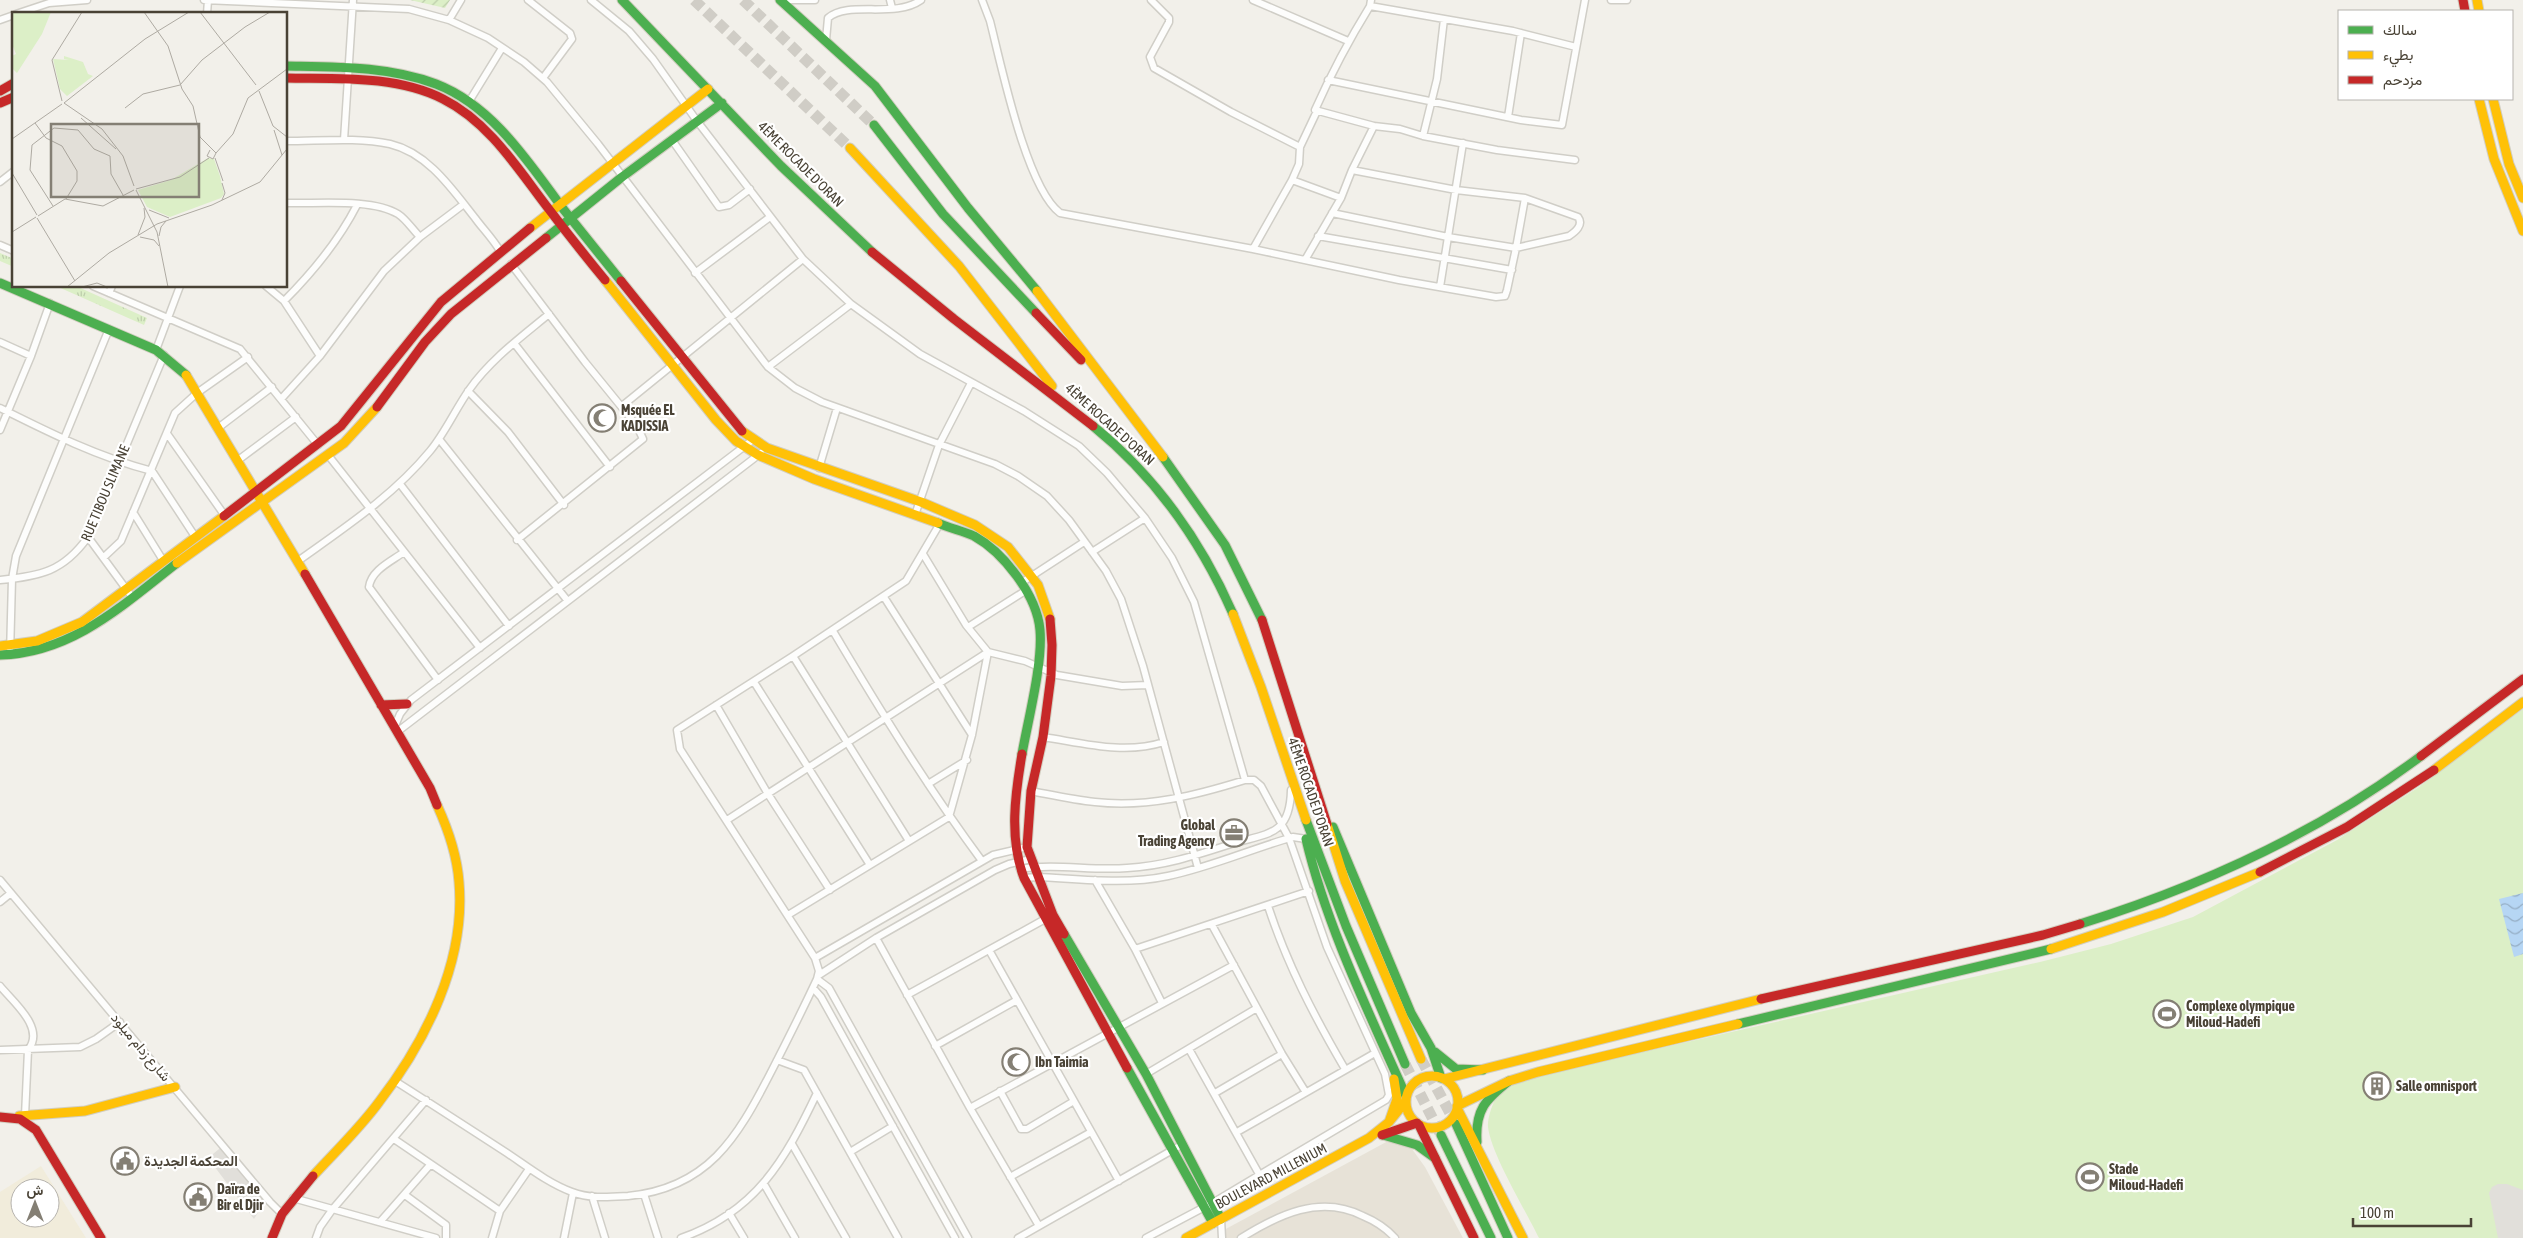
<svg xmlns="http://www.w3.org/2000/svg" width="2523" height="1238" font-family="'Asap Condensed',Vazirmatn,sans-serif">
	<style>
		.residential { fill: #e7e2d7 }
		.education { fill: #f1ecdb; fill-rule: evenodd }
		.grass { fill: url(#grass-tufts) }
		.garden { fill: url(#garden-furrows) }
		.pitch { fill: #dcefc7 }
		.parking { fill: #e1dfda }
		.water { fill: url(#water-waves) }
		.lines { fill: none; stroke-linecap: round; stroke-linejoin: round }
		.highway-tunnel { stroke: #d0cdc6; stroke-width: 11; stroke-dasharray: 11 5.5; stroke-linecap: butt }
		.street-casing { stroke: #d0cec7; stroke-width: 9 }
		.fast-casing { stroke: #d2cec0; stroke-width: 11 }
		.slow-casing { stroke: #d2cec0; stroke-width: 11 }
		.jam-casing { stroke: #d2cec0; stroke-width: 11 }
		.street { stroke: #fdfdfc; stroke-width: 6 }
		.fast { stroke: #4caf50; stroke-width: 9 }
		.slow { stroke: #ffc107; stroke-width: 9 }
		.jam { stroke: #c62828; stroke-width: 9 }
		.labels { text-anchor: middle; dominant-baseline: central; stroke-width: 4.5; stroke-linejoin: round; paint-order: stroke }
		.street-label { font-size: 14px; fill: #494235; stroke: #fff }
		.poi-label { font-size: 14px; font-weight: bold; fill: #494235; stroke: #fff; text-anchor: start }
		.inset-road { fill: none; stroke: #aeaaa2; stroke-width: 1 }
		.view { fill: #847f74; fill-opacity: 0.15; stroke: #847f74; stroke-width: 2.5 }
		.inset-edge { fill: none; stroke: #494235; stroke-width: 2.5 }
	</style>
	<defs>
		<pattern id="grass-tufts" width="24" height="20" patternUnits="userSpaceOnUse" patternTransform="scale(1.25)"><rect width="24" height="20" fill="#dcefc7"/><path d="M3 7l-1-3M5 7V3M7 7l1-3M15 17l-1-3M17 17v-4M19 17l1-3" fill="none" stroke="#beceac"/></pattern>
		<pattern id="garden-furrows" width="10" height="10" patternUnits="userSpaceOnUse" patternTransform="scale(1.25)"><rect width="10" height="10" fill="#dcefc7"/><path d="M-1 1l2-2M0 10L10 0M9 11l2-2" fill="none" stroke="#beceac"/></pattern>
		<pattern id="water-waves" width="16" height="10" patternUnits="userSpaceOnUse" patternTransform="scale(1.25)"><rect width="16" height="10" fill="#b6d6f4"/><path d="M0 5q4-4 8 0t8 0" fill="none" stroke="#96afc6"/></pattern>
	</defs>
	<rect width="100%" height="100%" fill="#f2f0ea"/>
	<path class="residential" d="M1388 1141 1412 1149 1425 1167 1463 1238H1226L1222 1231Z"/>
	<path class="education" d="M41 1166 86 1238H0V1192ZM20 1188H50V1218H20Z"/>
	<path class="grass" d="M0 253 14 259V267L0 261Z
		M56 286H76L147 318 144 325Z"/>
	<path class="garden" d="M410 0H450L445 8Z"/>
	<path class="pitch" d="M2523 709V1238H1539C1526 1211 1491 1154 1488 1127 1487 1119 1493 1101 1498 1095 1513 1079 1559 1072 1581 1066L2040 962 2111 944 2193 917 2337 840 2419 787Z"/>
	<path class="parking" d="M224 1145 269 1195 254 1219 208 1158Z
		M2498 1184H2507L2523 1190V1238H2498L2489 1193 2492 1187Z"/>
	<path class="water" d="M2523 893V954L2514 957 2499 899Z"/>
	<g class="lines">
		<path class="highway-tunnel" d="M694 0 850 148
			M743 0 874 125
			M1421 1059 1456 1124
			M1405 1064 1441 1135"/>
		<g class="street-casing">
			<path id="street" d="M204 0 409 9 449 20 488 38 524 62 547 82 598 144 768 367 795 388 822 402 995 464 1018 476 1047 496 1069 520 1106 571 1121 599 1143 666 1198 868
				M528 0 570 33 572 39 543 78
				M591 0 629 31 653 59 697 121 803 259 851 304 920 354 1024 411 1079 446 1107 473 1145 518 1172 558 1194 602 1245 780H1254L1261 786 1289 838 1327 947 1385 1074 1389 1095 1386 1100 1214 1202 1146 1238
				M784 0H815
				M890 0 892 8
				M982 0 990 21C1001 64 1026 187 1060 213L1253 249 1399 280 1496 297 1505 296 1507 290 1516 248 1569 236C1575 232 1584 225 1578 217L1525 198 1456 190 1352 170
				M1151 0 1169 18V22L1150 57 1154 68 1231 112 1300 147
				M1253 0 1348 41
				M1371 0 1370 6C1349 40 1331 74 1315 110L1374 126 1400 129 1423 136 1497 150 1575 160
				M1611 0H1627
				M1370 6 1513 31 1576 47
				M16 14 49 3 87 0
				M207 14 208 0
				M0 20 14 15
				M449 20 461 0
				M826 40 828 18C849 0 894 19 921 0
				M1328 80 1521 120 1562 125 1585 0
				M470 100 502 48
				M1508 117 1521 33
				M1423 136 1437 79 1444 19
				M344 140 353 0
				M672 140 719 207 729 205 750 189
				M286 141C320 141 357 137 390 144 428 153 452 189 475 218 483 229 493 239 500 251
				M1292 180 1341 198
				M0 182 14 171
				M286 203C317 204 372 198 398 214 406 219 413 230 420 237
				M1332 213 1448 237 1516 248 1525 198
				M1318 236 1512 270
				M0 245 14 251
				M1253 249 1292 180 1299 164 1300 147 1317 111
				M1305 260 1341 198 1352 170 1374 126
				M511 264 585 362 637 426 643 439 517 540
				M695 273 770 217
				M93 286 240 349 318 445
				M266 286 284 301 320 356
				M1440 287 1463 143
				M109 293 112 286
				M284 301C313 272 338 242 357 205
				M0 342 31 356
				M514 343 610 467
				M156 350 180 286
				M768 367 851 304
				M468 391 508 432 564 505
				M282 398 320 356 384 271 420 237 464 204
				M622 406 803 259
				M0 408C50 433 98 457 152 471L196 538
				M218 428 272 387
				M0 430 31 356 50 303
				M168 435 225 516
				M439 439 567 600
				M328 455 480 648
				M237 461 296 417
				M819 468 837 408
				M400 484 509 626
				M133 512 164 562
				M915 515 939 445 971 383
				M88 537 132 597
				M404 552C392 561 371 570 369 587L438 680
				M1092 552 1145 518
				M923 554 966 625 988 652 1025 661 1057 675 1122 686 1148 685
				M104 557 121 541 175 413 197 393 248 357
				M298 561C344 528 393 496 430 451 445 433 455 410 469 390 490 360 520 338 549 314
				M0 580C40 576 63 572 88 537L164 355
				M1021 583 1084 542
				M884 597 972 735
				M968 627 1025 591
				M833 631C880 710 928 788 982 861
				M10 655 12 579 16 556 109 329
				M754 682 870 865
				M716 705 768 794 830 890
				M394 728 400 714 411 700 754 439
				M397 732 761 453
				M1043 737C1083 743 1124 755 1164 742
				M928 784 967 760
				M1031 791C1052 795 1074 800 1095 802 1147 808 1197 795 1245 780
				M727 820 988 652
				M909 841 793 656 906 581 939 525
				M1020 869C1056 863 1091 871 1127 868 1164 866 1197 855 1231 844 1268 833 1290 836 1291 790
				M1024 878 1038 877C1080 879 1126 885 1168 876 1211 867 1251 849 1293 837L1306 839
				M0 880 270 1202 282 1214
				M1095 880 1135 949 1162 1003
				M0 902 11 893
				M1268 906C1287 964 1314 1016 1345 1069
				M788 915 949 817 972 735 988 652
				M1212 925 1282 1054 1305 1091
				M876 938 970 1108 1039 1226
				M1135 949 1309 891
				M989 950 1119 1181
				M815 958 993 855 1027 847
				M819 975 876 938 995 870 1009 864 1031 859
				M817 979 829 988 968 1238
				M0 986C13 1002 46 1028 28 1050L25 1116
				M813 988 821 997 955 1238
				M907 995 1047 918
				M935 1046 1017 1000
				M1189 1049 1259 1174
				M0 1050 80 1047 96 1039 120 1022
				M777 1060 804 1070 898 1238
				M1146 1074 1257 1008
				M395 1081C433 1105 470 1129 507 1153 528 1167 548 1183 572 1192 589 1199 610 1197 628 1196 708 1188 737 1138 770 1074 786 1043 802 1011 817 979L819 971 815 958 680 749 677 730 793 656
				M1000 1091 1021 1129H1027L1074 1101
				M1215 1093 1282 1054
				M970 1108 1234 965
				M1237 1132 1375 1053
				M394 1139 500 1211
				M792 1144 846 1238
				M850 1152 893 1126
				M1010 1177 1091 1132
				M764 1184 795 1238
				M644 1194 658 1238
				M405 1195 446 1225V1238
				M592 1196 605 1238
				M293 1198 436 1238
				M729 1213 744 1238
				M1221 1219 1222 1238
				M380 1222 430 1165
				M316 1238 320 1227 332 1210 426 1100
				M492 1238 500 1211 529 1169
				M564 1238 573 1193
				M681 1238C756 1212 785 1160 817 1093
				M1018 1238 1183 1144
				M1241 1238C1278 1215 1320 1194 1363 1216 1375 1221 1386 1228 1395 1238"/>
		</g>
		<g class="fast-casing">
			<path id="fast" d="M622 0 781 166 872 252
				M780 0 875 86 968 208 1037 291
				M286 66C336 67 388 66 436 84 493 106 529 163 564 210 583 234 602 257 621 281
				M874 125 943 214 1036 313
				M546 238 622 177 722 103
				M0 283 156 350 186 375
				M1093 426C1156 477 1201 541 1233 614
				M1163 457 1225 545 1262 620
				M938 523C949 528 963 531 974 536 1003 552 1037 595 1040 630 1043 663 1028 720 1022 754
				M0 655C72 653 123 605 177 563
				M1306 820 1346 926 1405 1064
				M1333 827 1411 1013 1431 1048 1441 1078
				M1306 839C1326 925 1370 1015 1406 1096
				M2080 924C2202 886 2320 832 2421 756
				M1064 934 1146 1074 1221 1219
				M1738 1024 2051 949
				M1435 1052 1456 1069 1483 1070
				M1127 1068 1213 1223
				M1456 1124 1508 1238
				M1383 1135 1417 1145 1435 1158
				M1441 1135 1491 1238
				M1477 1142C1475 1110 1485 1100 1509 1081"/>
		</g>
		<g class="slow-casing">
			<path id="slow" d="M2477 0 2479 11
				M2479 99 2494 159 2523 231
				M2493 99 2509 164 2523 198
				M850 148 959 266 1052 386
				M530 228 708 89
				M605 280 716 420 736 441 758 455 814 479 938 523
				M1037 291 1163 457
				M186 375 305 574
				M742 431 767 448 921 502 975 525 1008 547 1038 585 1050 619
				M177 563 344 443 377 407
				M1233 614 1261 687 1306 820
				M0 646 37 641 82 622 224 516
				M2434 770 2523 702
				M1327 824 1345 881 1421 1059
				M2051 949 2163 912 2260 872
				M1406 1102a26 26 0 1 1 52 0a26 26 0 1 1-52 0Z
				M1444 1079 1761 999
				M1457 1106 1509 1081 1538 1072 1738 1024
				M1457 1108 1523 1238
				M19 1116 85 1111 175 1087
				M1389 1122 1397 1099 1394 1079
				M313 1176C335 1152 360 1128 379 1102 426 1041 466 961 459 882 457 855 448 829 437 805
				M1186 1238 1369 1138 1389 1122 1406 1101"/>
		</g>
		<g class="jam-casing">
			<path id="jam" d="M2463 0 2465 11
				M286 78C337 79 396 75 443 99 489 122 518 169 548 208 567 233 586 257 605 280
				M0 91 14 83
				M0 103 14 97
				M872 252 954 319 1093 426
				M621 281 742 431
				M1036 313 1081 360
				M377 407 425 342 451 314 546 238
				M224 516 341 426 441 302 530 228
				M305 574 430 788 437 805
				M1050 619 1052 645 1051 676 1043 737 1031 791 1027 847 1053 915 1064 934
				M1262 620 1327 824
				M381 705 407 704
				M1022 754C1015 795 1009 838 1024 878L1127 1068
				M2421 756 2523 679
				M2260 872 2347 827 2434 770
				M1761 999 2043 935 2080 924
				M0 1117 20 1119 36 1130 101 1238
				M1419 1125 1474 1238
				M1382 1135 1417 1123
				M272 1238 282 1214 313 1176"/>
		</g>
		<use href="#street" class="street"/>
		<use href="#fast" class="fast"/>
		<use href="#slow" class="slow"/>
		<use href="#jam" class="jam"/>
	</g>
	<defs>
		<g id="mosque-ring" transform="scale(1.4375)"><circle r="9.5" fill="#fff" stroke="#847f74" stroke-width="1.5"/><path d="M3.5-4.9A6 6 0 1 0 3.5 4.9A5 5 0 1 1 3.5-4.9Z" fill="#847f74"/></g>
		<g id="office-ring" transform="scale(1.4375)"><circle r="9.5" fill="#fff" stroke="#847f74" stroke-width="1.5"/><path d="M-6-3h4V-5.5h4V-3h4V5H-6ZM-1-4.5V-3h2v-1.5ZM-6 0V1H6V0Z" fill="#847f74"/></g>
		<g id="stadium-ring" transform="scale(1.4375)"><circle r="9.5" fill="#fff" stroke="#847f74" stroke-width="1.5"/><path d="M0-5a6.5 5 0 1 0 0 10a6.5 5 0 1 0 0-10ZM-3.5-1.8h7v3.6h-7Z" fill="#847f74"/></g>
		<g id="building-ring" transform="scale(1.4375)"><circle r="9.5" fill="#fff" stroke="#847f74" stroke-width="1.5"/><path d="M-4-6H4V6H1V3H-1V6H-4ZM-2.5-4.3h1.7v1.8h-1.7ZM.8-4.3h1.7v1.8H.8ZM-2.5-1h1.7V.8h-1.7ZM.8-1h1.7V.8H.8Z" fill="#847f74"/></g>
		<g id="civic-ring" transform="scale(1.4375)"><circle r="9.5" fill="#fff" stroke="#847f74" stroke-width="1.5"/><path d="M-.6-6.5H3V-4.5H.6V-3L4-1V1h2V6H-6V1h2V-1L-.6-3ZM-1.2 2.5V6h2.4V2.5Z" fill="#847f74"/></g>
	</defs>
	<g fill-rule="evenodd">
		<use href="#mosque-ring" x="602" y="418"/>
		<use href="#office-ring" x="1234" y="833"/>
		<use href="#stadium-ring" x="2167" y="1014"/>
		<use href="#mosque-ring" x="1016" y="1062"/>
		<use href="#building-ring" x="2377" y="1086"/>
		<use href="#civic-ring" x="125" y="1161"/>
		<use href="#stadium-ring" x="2090" y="1177"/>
		<use href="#civic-ring" x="198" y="1197"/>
	</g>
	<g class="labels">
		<g class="street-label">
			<text transform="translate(801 164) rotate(45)">4ÈME ROCADE D'ORAN</text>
			<text transform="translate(1110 424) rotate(42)">4ÈME ROCADE D'ORAN</text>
			<text transform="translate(105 493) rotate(-67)">RUE TIBOU SLIMANE</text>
			<text transform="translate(1311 792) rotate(71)">4ÈME ROCADE D'ORAN</text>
			<text transform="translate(141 1047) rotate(50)">شارع زدام ميلود</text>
			<text transform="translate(1271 1176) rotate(-28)">BOULEVARD MILLENIUM</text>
		</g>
		<g class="poi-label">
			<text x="621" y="410">Msquée EL<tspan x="621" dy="16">KADISSIA</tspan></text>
			<text x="1215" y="825" text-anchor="end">Global<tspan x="1215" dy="16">Trading Agency</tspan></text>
			<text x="2186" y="1006">Complexe olympique<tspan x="2186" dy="16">Miloud-Hadefi</tspan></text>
			<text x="1035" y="1062">Ibn Taimia</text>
			<text x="2396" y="1086">Salle omnisport</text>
			<text x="144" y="1161">المحكمة الجديدة</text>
			<text x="2109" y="1169">Stade<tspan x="2109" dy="16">Miloud-Hadefi</tspan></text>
			<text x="217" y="1189">Daïra de<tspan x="217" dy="16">Bir el Djir</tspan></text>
		</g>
	</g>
	<g transform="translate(12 12)">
		<rect width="275" height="275" fill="#f2f0ea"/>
		<path d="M0 0H39L30 22 5 61 0 56V44L4 42 0 32Z" fill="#dcefc7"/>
		<path d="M52 44 71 50 76 62 81 64 55 84 48 77 41 47 57 48 52 47Z" fill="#dcefc7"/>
		<path d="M196 146 202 147 208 164 212 182 209 186 158 205 135 195 126 178 159 168Z" fill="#dcefc7"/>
		<path class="inset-road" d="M132 0 156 34 170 77 181 94 188 125 204 141 201 147 195 144 198 138M188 0 244 73M247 79 261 114 275 125M50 89 40 48 70 0M52 91 133 27 177 0M52 91 90 117 111 144 122 174M113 96 131 82 168 73 190 48 233 15 258 0M69 106 104 137M23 111 34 126 50 134 65 159V169L54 187M262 118 270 143M0 127 50 92M204 141 221 122 236 86 275 57M203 146 211 169M0 161 25 203M124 177 168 165 197 146M124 178 145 220 156 275M210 188 213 181 210 171M41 194 18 158 20 133 42 116 66 118 82 137 98 144 99 162 111 183M137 198 157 206M26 204 53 187 91 194 122 178M25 206 63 269M0 220 24 205M126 223 133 205 132 196M147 224 149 215 154 209M128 225 142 228 147 234M55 275 97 241 145 212 200 193 248 170 275 137M70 275 85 271 95 275"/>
		<path class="view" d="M39 112H187V185H39Z"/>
		<rect width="275" height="275" class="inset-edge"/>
	</g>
	<rect x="2338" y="10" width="175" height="90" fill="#ffffff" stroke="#b6b3ae"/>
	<rect x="2348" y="26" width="25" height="8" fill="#4caf50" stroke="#b6b3ae"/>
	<text x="2383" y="35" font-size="15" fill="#494235">سالك</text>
	<rect x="2348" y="51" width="25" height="8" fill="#ffc107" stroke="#b6b3ae"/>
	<text x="2383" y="60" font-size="15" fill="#494235">بطيء</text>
	<rect x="2348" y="76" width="25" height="8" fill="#c62828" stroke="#b6b3ae"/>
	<text x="2383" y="85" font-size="15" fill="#494235">مزدحم</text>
	<g transform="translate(35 1203)"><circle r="24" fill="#ffffff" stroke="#b6b3ae"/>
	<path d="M0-4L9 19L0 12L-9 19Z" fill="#847f74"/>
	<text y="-8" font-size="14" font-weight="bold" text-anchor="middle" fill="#494235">ش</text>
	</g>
	<path d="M2353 1218v8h118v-8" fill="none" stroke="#494235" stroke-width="2.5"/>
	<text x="2360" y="1218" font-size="15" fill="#494235" stroke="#ffffff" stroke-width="4" paint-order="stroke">100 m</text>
</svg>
